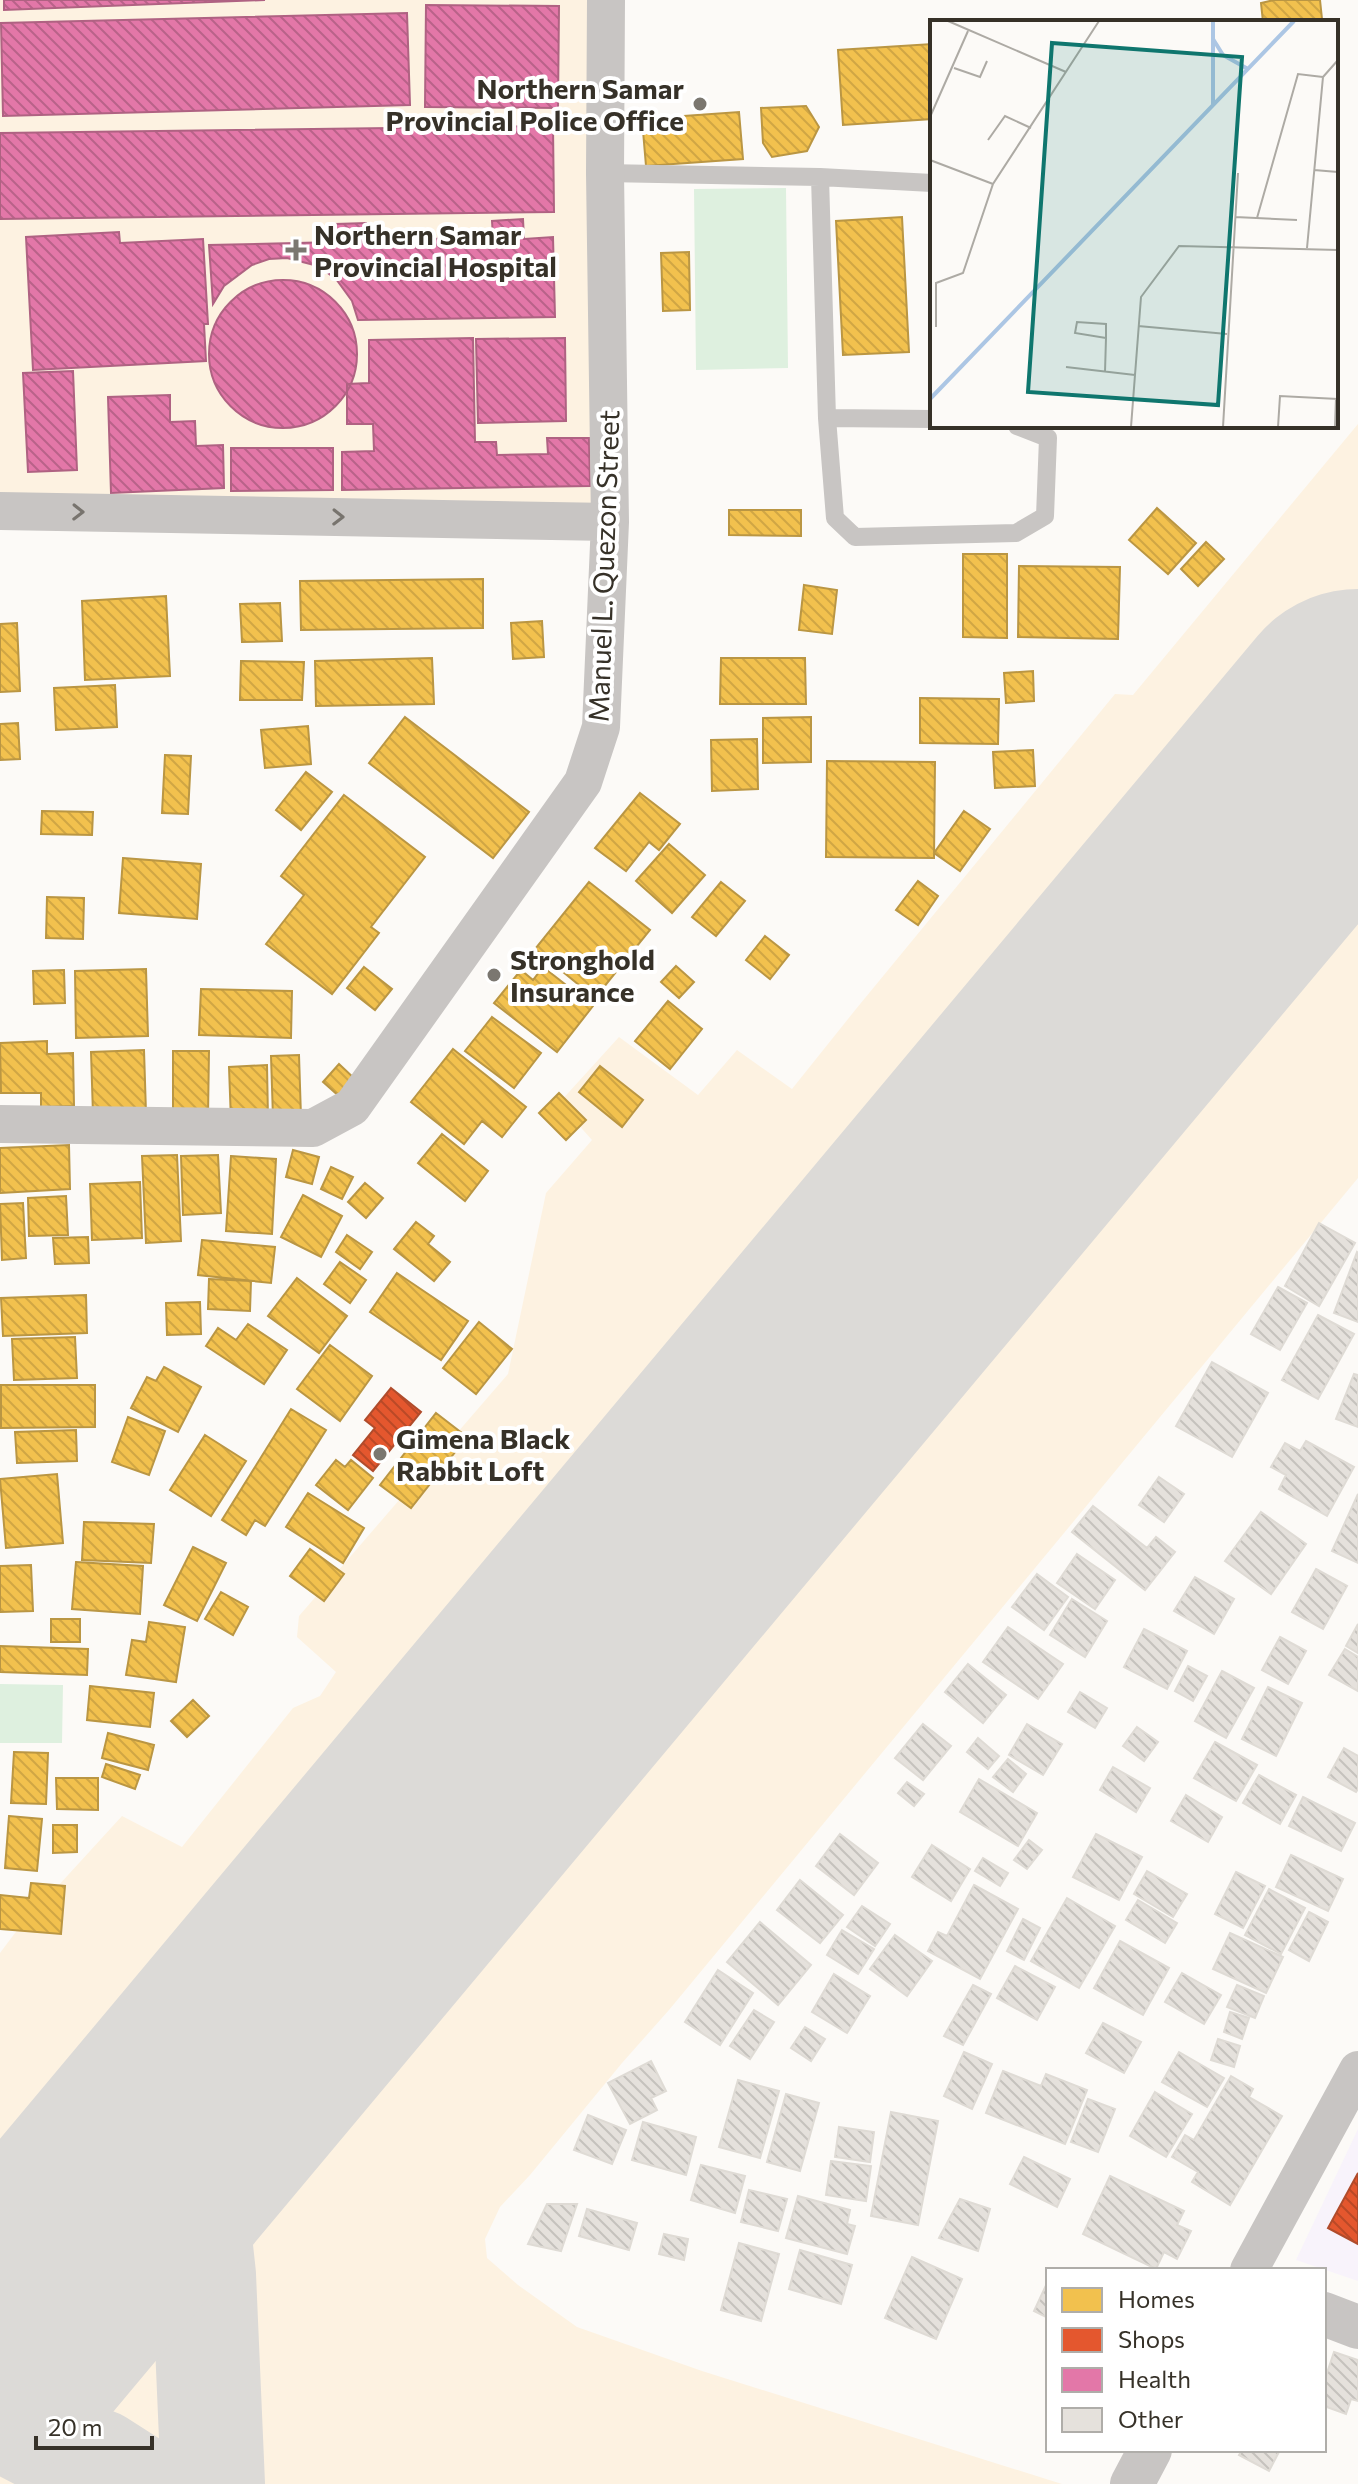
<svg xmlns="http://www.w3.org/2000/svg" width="1358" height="2484" font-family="Commissioner,sans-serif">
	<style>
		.commercial { fill: #f8f3fb }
		.built { fill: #fdf2e1 }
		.grass { fill: #def0df }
		.homes { fill: url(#homes-back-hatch); stroke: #ba9643; stroke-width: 2 }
		.shops { fill: url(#shops-back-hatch); stroke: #b04c2c; stroke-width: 2 }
		.health { fill: url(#health-back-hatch); stroke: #af6282; stroke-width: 2 }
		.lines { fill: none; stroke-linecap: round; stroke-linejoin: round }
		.taxiway { stroke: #dcdad7; stroke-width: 104 }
		.runway { stroke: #dcdad7; stroke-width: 262 }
		.building { fill: url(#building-back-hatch); stroke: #dfdbd5; stroke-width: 2 }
		.service { stroke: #c8c5c3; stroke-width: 18 }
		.minor { stroke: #c8c5c3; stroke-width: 38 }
		.tertiary { stroke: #c8c5c3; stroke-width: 44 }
		.oneway { stroke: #78746e }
		.poi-dot { fill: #7b7770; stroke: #fff; stroke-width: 3 }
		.labels { text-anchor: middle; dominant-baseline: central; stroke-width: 8; stroke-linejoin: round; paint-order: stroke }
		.poi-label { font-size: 28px; font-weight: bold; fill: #363128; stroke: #fff; text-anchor: start }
		.street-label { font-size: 28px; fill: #363128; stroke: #fff }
		.inset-river { fill: none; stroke: #acc6e4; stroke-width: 4 }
		.inset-road { fill: none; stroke: #adaaa4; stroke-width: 2 }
		.view { fill: #0f766e; fill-opacity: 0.15; stroke: #0f766e; stroke-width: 4 }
		.inset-edge { fill: none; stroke: #363128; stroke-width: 4 }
	</style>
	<defs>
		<pattern id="homes-back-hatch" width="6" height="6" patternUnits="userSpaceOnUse" patternTransform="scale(2)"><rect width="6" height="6" fill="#f2c14e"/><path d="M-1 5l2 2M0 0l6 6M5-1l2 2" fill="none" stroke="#d0a644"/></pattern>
		<pattern id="shops-back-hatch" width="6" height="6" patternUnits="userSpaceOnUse" patternTransform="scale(2)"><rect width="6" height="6" fill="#e4572e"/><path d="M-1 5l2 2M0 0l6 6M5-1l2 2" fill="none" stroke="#ba4927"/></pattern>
		<pattern id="health-back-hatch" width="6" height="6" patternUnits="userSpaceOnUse" patternTransform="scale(2)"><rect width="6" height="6" fill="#e377a8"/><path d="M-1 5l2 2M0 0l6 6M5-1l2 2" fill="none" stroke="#b96289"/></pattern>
		<pattern id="building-back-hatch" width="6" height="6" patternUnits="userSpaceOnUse" patternTransform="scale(2)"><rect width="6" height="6" fill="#e5e1dc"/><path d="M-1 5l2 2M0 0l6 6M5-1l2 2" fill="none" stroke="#c5c2bd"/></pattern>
	</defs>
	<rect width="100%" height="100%" fill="#fcfaf7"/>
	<path class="commercial" d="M1358 2129V2281L1296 2260Z"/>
	<path class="built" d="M0 0H587L597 505 0 500Z
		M1358 424V1178L669 2010 622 2063 530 2175 500 2207 485 2239 487 2258 518 2285 577 2327 702 2371 1062 2484H0V1953L15 1933 122 1816 182 1847 293 1708 320 1696 336 1672 297 1637 299 1616 508 1374 546 1193 592 1140 559 1103 619 1037 698 1095 737 1050 792 1089 856 1009 1115 694 1133 695Z"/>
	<path class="grass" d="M786 188 788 368 696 370 694 189Z
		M0 1684 63 1685 62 1743H0Z"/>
	<path class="homes" d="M1274 0H1320L1322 19 1303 22H1263L1261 3Z
		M932 44V119L843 125 838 50Z
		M806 106 819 127 807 151 772 157 763 143 761 108Z
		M739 112 743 159 646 166 642 119Z
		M902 217 909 352 843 355 836 221Z
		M689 252 690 310 663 311 661 253Z
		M1157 508 1196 543 1168 574 1129 540Z
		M729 510H801V536L729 535Z
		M1206 542 1224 559 1198 586 1181 569Z
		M963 554H1007V638L963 637Z
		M1019 566 1120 567 1118 639 1018 637Z
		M483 579V628L301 630 300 581Z
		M804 585 837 590 832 634 799 630Z
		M166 596 170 676 85 680 82 601Z
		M280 603 282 641 242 642 240 604Z
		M542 621 544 657 513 659 511 623Z
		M17 623 20 691 0 692V624Z
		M432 658 434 704 316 706 315 661Z
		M721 658H805L806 704H720Z
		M241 661 304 662 302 700H240Z
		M1033 671 1034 701 1006 703 1004 673Z
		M115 685 117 727 56 730 54 688Z
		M920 698 999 699 998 744 920 743Z
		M405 717 529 812 493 858 369 763Z
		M811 717V762L763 763V718Z
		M18 723 20 759 0 760V724Z
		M308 726 311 764 265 768 261 730Z
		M757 739 758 789 712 791 711 740Z
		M1033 750 1035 786 995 788 993 752Z
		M165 755 191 756 188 814 162 813Z
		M827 761 935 762 934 858 826 857Z
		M306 772 332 792 301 830 276 810Z
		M640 793 680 824 659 850 649 842 626 871 595 848Z
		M344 795 425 857 371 927 379 933 332 994 266 944 304 895 281 876Z
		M42 811 93 812 92 835 41 834Z
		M964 811 990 829 960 871 934 853Z
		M669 844 705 875 672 913 636 881Z
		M123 858 201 864 197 919 119 913Z
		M918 881 938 896 918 925 896 910Z
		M589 882 650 930 595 998 535 949Z
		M721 882 745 901 716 936 692 917Z
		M47 897 84 898 83 939 46 938Z
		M765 936 789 955 770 979 746 960Z
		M676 966 694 982 679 998 661 982Z
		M364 967 392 989 375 1010 347 988Z
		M543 967 593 1006 557 1052 494 1003 521 970 533 980Z
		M146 969 148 1036 76 1038 75 971Z
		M64 970 65 1003 34 1004 33 971Z
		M201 989 292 991 291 1038 199 1035Z
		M668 1001 702 1029 670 1069 635 1041Z
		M492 1017 541 1053 514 1088 465 1051Z
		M47 1041V1054L73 1053 74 1106 41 1107V1093H1L0 1043Z
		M453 1049 526 1107 502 1137 482 1121 464 1144 411 1102Z
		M144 1050 146 1113 93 1115 91 1052Z
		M173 1051H209L208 1116H173Z
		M299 1055 301 1117 273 1118 271 1056Z
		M339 1064 356 1080 340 1097 323 1082Z
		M267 1065 268 1119 231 1121 229 1067Z
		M600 1066 643 1100 622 1127 579 1092Z
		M559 1093 586 1120 566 1140 539 1113Z
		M442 1134 488 1171 465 1201 418 1163Z
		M69 1145 70 1189 0 1193V1148Z
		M293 1150 319 1157 312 1184 286 1177Z
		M177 1155 181 1241 146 1243 142 1156Z
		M218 1155 221 1213 183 1215 181 1156Z
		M231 1156 276 1159 272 1234 226 1231Z
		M331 1167 353 1177 342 1199 321 1189Z
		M140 1182 142 1238 92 1240 90 1184Z
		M365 1183 383 1198 366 1218 348 1202Z
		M303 1195 342 1216 321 1257 281 1237Z
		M66 1196 68 1235 29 1236 28 1198Z
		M23 1203 26 1258 2 1260 0 1204Z
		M416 1222 434 1236 428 1244 450 1262 434 1281 394 1249Z
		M347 1235 372 1252 360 1269 336 1252Z
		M88 1237 89 1263 55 1264 53 1238Z
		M202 1240 275 1247 271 1283 198 1275Z
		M340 1262 366 1280 350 1303 324 1284Z
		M397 1273 468 1321 441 1360 370 1312Z
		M297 1278 347 1316 319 1353 268 1316Z
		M209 1279 251 1281 250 1311 208 1309Z
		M86 1295 87 1333 3 1336 1 1298Z
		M200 1302 201 1334 167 1335 166 1303Z
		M479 1322 512 1349 476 1394 443 1368Z
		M248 1324 287 1350 264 1384 206 1346 218 1328 236 1340Z
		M75 1337 77 1378 14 1380 12 1339Z
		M330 1345 372 1376 340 1421 297 1389Z
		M164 1367 201 1387 178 1432 131 1408 147 1377 156 1381Z
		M1 1385H95V1427L1 1428Z
		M291 1409 326 1430 265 1526 255 1520 246 1535 222 1520Z
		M436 1413 467 1437 411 1508 380 1485Z
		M128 1417 165 1431 149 1475 112 1462Z
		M76 1430 77 1461 17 1463 15 1432Z
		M205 1435 246 1461 211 1516 170 1490Z
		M336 1460 345 1467 351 1460 373 1478 348 1510 316 1485Z
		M57 1474 63 1543 6 1548 0 1479Z
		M308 1493 364 1528 343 1563 286 1527Z
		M84 1522 154 1524 151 1563 82 1560Z
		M193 1547 226 1563 197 1621 164 1605Z
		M310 1549 344 1574 324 1601 290 1576Z
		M76 1562 143 1566 140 1614 72 1609Z
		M31 1565 33 1611 0 1612V1566Z
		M221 1592 248 1607 233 1635 205 1619Z
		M51 1619H80V1642H51Z
		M149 1622 185 1627 176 1682 126 1675 132 1640 146 1642Z
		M0 1646 88 1649 87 1675 0 1672Z
		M90 1686 154 1693 150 1727 87 1720Z
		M193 1700 209 1716 187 1737 171 1721Z
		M108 1733 154 1745 148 1770 102 1758Z
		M14 1752 48 1753 46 1804 11 1803Z
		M106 1764 140 1775 135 1789 102 1777Z
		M56 1778H98V1810L57 1809Z
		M9 1816 42 1819 37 1871 5 1868Z
		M53 1825H77V1852L53 1853Z
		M31 1883 65 1886 61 1934 0 1929V1895L29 1898Z"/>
	<path class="shops" d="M391 1388 421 1412 373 1471 353 1455 375 1428 365 1420Z
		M1358 2173V2244L1328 2228Z"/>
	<path class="health" d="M4 0H265L4 10Z
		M426 5 559 6 558 108 425 107Z
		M407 13 410 105 3 116 1 23Z
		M553 126 554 212 0 219V133Z
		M523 219 524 239 553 237 555 317 358 320 352 301 336 279 318 266 287 258 269 259 252 265 224 286 213 304 209 245 337 242 336 224 366 223 367 241 493 237 492 221Z
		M119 232 120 243 203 239 208 324H204L206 361 33 370 26 237Z
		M209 354a74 74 0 1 1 148 0a74 74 0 1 1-148 0Z
		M473 338 475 442H496L497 455 548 454 547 438H589L590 486 342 490V452L374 451 373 424H347V384L369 383V340Z
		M565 338 566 421 478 423 476 339Z
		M73 371 77 470 28 472 23 373Z
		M170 395V422L195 421 196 446 223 445 224 488 111 493 108 397Z
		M231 448H333V490L231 491Z"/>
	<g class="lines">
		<path class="taxiway" d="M187 2120 204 2275 213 2484
			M0 2418 60 2449 98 2461 134 2484"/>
		<path class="runway" d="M0 2343 1358 720"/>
	</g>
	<path class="building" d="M1319 1223 1355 1243 1319 1306 1285 1286Z
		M1357 1252 1358 1253V1322L1334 1313Z
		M1278 1287 1307 1303 1280 1350 1251 1334Z
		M1318 1315 1354 1334 1318 1399 1282 1380Z
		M1212 1362 1268 1393 1232 1457 1176 1426Z
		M1354 1374 1358 1375V1427L1336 1419Z
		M1306 1441 1354 1467 1327 1516 1279 1489 1286 1475 1271 1467 1285 1443 1300 1451Z
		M1159 1477 1184 1494 1164 1522 1139 1505Z
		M1358 1494V1563L1332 1551Z
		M1093 1506 1147 1548 1156 1537 1175 1552 1145 1590 1072 1532Z
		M1261 1512 1306 1544 1271 1594 1225 1561Z
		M1077 1554 1115 1580 1095 1609 1057 1583Z
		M1316 1569 1347 1586 1323 1629 1292 1612Z
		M1037 1574 1068 1597 1044 1630 1012 1607Z
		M1195 1577 1234 1599 1214 1634 1174 1611Z
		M1072 1599 1107 1621 1085 1657 1050 1635Z
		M1358 1624V1653L1346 1646Z
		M1008 1627 1063 1664 1038 1699 983 1662Z
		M1144 1629 1187 1651 1167 1689 1124 1667Z
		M1280 1637 1306 1651 1288 1684 1262 1670Z
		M1345 1649 1358 1657V1691L1329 1675Z
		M968 1664 1006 1695 983 1723 945 1692Z
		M1188 1666 1207 1676 1193 1701 1175 1691Z
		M1222 1671 1254 1688 1226 1738 1195 1721Z
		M1268 1687 1302 1703 1276 1756 1242 1739Z
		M1080 1692 1107 1708 1095 1728 1068 1712Z
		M923 1724 951 1746 923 1780 895 1758Z
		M1027 1724 1062 1744 1043 1775 1009 1755Z
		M1137 1727 1158 1742 1144 1761 1123 1746Z
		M978 1738 999 1756 988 1769 967 1752Z
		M1215 1742 1257 1765 1236 1801 1194 1778Z
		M1344 1748 1358 1756V1789L1356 1792 1328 1777Z
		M1008 1759 1026 1774 1013 1792 993 1777Z
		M1113 1767 1150 1788 1136 1812 1100 1790Z
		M1259 1775 1296 1795 1280 1824 1243 1803Z
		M979 1779 1037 1813 1018 1846 960 1812Z
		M907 1782 924 1794 914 1806 898 1793Z
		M1186 1795 1222 1817 1208 1842 1171 1821Z
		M1303 1797 1355 1823 1341 1851 1289 1826Z
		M840 1834 878 1863 854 1895 816 1866Z
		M1096 1834 1142 1857 1119 1900 1073 1877Z
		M1029 1840 1042 1850 1027 1869 1014 1860Z
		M932 1845 970 1869 951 1901 912 1877Z
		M1291 1855 1343 1879 1328 1911 1276 1887Z
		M983 1858 1008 1873 1000 1886 975 1871Z
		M1147 1871 1187 1894 1173 1917 1134 1894Z
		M1236 1872 1265 1886 1243 1928 1215 1914Z
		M800 1880 843 1915 820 1943 777 1910Z
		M974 1885 1018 1909 980 1979 928 1951 938 1932 947 1936Z
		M1269 1889 1305 1908 1281 1954 1245 1935Z
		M1067 1898 1115 1926 1079 1988 1031 1961Z
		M1138 1900 1177 1923 1165 1943 1126 1920Z
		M862 1906 890 1924 875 1946 847 1927Z
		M1309 1912 1328 1922 1309 1961 1289 1950Z
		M1023 1919 1040 1928 1024 1960 1007 1951Z
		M760 1922 811 1965 778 2005 727 1962Z
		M842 1930 874 1949 858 1974 827 1955Z
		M1230 1933 1283 1957 1266 1993 1213 1969Z
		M895 1935 932 1961 907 1996 870 1969Z
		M1120 1941 1169 1968 1143 2015 1094 1988Z
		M1015 1966 1055 1987 1037 2020 997 1998Z
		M718 1970 753 1993 720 2045 685 2022Z
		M1182 1973 1221 1995 1204 2024 1165 2002Z
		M834 1974 870 1996 847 2033 812 2012Z
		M973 1985 991 1994 963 2045 944 2036Z
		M1237 1985 1264 1996 1255 2018 1227 2007Z
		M754 2010 774 2022 750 2059 730 2046Z
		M1230 2012 1249 2018 1242 2039 1224 2032Z
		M1103 2023 1141 2042 1124 2073 1086 2053Z
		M805 2027 825 2039 811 2061 791 2048Z
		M1218 2039 1240 2046 1234 2067 1211 2060Z
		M964 2052 992 2064 972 2109 944 2096Z
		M1179 2052 1224 2078 1207 2107 1162 2082Z
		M651 2061 666 2091 651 2098 657 2110 630 2124 608 2083Z
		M1003 2071 1041 2086 1046 2074 1087 2090 1065 2144 986 2113Z
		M1231 2076 1253 2089 1249 2097 1282 2116 1230 2205 1192 2182 1198 2172 1172 2157 1185 2135 1194 2140Z
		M738 2080 779 2091 760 2158 719 2147Z
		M1155 2092 1192 2114 1166 2157 1130 2136Z
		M786 2094 819 2103 800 2171 767 2162Z
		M1088 2099 1115 2109 1098 2152 1071 2142Z
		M891 2112 938 2121 918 2225 871 2216Z
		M588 2115 626 2130 612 2164 574 2150Z
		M643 2122 696 2137 686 2175 632 2160Z
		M839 2127 874 2132 870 2162 835 2157Z
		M1024 2157 1070 2179 1057 2207 1010 2184Z
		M831 2161 871 2166 866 2201 826 2195Z
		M701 2165 745 2176 735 2213 691 2200Z
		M1110 2176 1184 2211 1177 2225 1191 2231 1177 2259 1164 2252 1156 2269 1083 2234Z
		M749 2190 787 2199 778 2231 741 2222Z
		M798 2196 850 2210 847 2224 855 2226 847 2254 786 2238Z
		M960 2199 990 2209 978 2251 939 2238Z
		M547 2204H577L561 2251 528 2244Z
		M587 2209 637 2223 629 2250 579 2236Z
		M664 2234 688 2239 684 2260 659 2254Z
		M739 2243 779 2254 761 2321 721 2310Z
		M800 2250 852 2265 841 2304 789 2289Z
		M912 2257 962 2279 936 2339 885 2318Z
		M1048 2281V2318L1034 2311Z
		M1334 2352 1358 2360V2401L1351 2399 1346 2414 1324 2406V2382Z
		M1242 2450H1280L1269 2471 1239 2455Z"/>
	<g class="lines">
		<path class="service" d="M605 173 820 177 932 183
			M820 177 827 418 835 518 855 537 1016 533 1045 516 1048 438 1017 426
			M827 418 932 419"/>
		<path class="minor" d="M0 511 610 522
			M0 1124 313 1128 352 1107 583 782 601 727 610 522 605 173 606 0
			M1249 2270 1358 2070"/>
		<path class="tertiary" d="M1324 2314 1358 2327
			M1132 2484 1150 2450"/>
	</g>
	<defs><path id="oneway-chevron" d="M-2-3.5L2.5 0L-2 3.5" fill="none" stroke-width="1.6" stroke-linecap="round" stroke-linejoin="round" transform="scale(2)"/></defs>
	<g class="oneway">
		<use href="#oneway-chevron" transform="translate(78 512) rotate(1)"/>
		<use href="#oneway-chevron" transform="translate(338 517) rotate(1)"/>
	</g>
	<g class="poi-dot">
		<circle cx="700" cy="104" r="8"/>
		<path d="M292 238h8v8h8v8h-8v8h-8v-8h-8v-8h8z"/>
		<circle cx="494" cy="975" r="8"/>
		<circle cx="380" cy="1454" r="8"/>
	</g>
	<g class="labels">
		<g class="poi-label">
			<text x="684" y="88" text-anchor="end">Northern Samar<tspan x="684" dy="32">Provincial Police Office</tspan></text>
			<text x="314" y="234">Northern Samar<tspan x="314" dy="32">Provincial Hospital</tspan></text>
			<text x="510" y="959">Stronghold<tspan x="510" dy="32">Insurance</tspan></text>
			<text x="396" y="1438">Gimena Black<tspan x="396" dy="32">Rabbit Loft</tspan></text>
		</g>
		<g class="street-label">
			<text transform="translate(603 566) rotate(-88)">Manuel L. Quezon Street</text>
		</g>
	</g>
	<g transform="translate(930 20)">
		<rect width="408" height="408" fill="#fcfaf7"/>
		<path class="inset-river" d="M283 19 293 35 318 49M283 86V1M0 379 364 1"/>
		<path class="inset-road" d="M18 1 136 52M24 48 50 57 57 41M0 97 38 11M58 120 75 96 101 108M0 140 63 164M384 150 408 152M305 197 367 200M327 198 368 54 393 57M377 228 393 57 408 40M208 306 297 314M6 307V263L33 253 63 164 169 1M136 347 205 355M175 352 176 318V304L147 302 145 313 176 318M201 407 211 277 249 226 408 230M293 407 308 153M348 407 350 376 408 379M405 407 406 378"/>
		<path class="view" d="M122 23 312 37 288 385 98 372Z"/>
		<rect width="408" height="408" class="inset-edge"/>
	</g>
	<rect x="1046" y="2268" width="280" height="184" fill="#ffffff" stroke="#afada9" stroke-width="2"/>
	<rect x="1062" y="2288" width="40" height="24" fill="#f2c14e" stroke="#afada9" stroke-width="2"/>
	<text x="1118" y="2308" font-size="24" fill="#363128">Homes</text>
	<rect x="1062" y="2328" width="40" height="24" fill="#e4572e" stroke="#afada9" stroke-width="2"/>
	<text x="1118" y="2348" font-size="24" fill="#363128">Shops</text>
	<rect x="1062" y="2368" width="40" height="24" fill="#e377a8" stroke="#afada9" stroke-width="2"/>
	<text x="1118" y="2388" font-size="24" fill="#363128">Health</text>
	<rect x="1062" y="2408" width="40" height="24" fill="#e5e1dc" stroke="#afada9" stroke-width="2"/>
	<text x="1118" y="2428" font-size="24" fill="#363128">Other</text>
	<path d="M36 2436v12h116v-12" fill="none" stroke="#363128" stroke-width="4"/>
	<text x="48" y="2436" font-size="24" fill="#363128" stroke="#ffffff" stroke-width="6" paint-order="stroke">20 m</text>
</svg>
